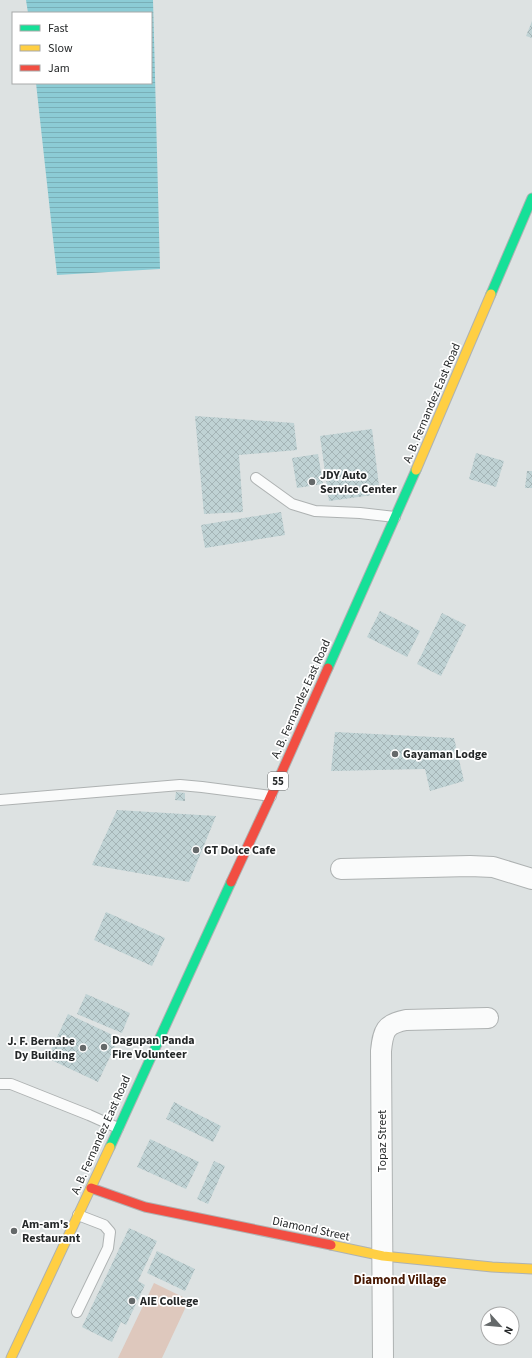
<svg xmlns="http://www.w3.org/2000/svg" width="532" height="1358" font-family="'Source Sans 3',sans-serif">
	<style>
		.green { fill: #dec8bd }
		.water { fill: url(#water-rules) }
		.building { fill: url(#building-cross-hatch) }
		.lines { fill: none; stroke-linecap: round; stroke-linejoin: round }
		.lane-casing { stroke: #aeb2b2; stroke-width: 12 }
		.street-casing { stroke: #aeb2b2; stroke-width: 22 }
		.fast-casing { stroke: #aeb2b2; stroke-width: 11 }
		.slow-casing { stroke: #aeb2b2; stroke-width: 11 }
		.jam-casing { stroke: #aeb2b2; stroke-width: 11 }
		.lane { stroke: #fafbfb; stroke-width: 10 }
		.street { stroke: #fafbfb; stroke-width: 20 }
		.fast { stroke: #16e098; stroke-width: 9 }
		.slow { stroke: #ffcf43; stroke-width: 9 }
		.jam { stroke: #f24e42; stroke-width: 9 }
		.poi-dot { fill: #65696a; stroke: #fff; stroke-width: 1.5 }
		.labels { text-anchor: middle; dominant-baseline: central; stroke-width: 3.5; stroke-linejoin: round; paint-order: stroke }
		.shield { fill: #fff; stroke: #666869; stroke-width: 1 }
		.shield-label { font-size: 11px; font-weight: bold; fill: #252829 }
		.street-label { font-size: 12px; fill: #252829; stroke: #fff }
		.poi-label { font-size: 12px; font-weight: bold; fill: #252829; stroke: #fff; text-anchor: start }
		.neighbourhood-label { font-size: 13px; font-weight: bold; fill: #481801; stroke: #fff }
	</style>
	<defs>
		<pattern id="water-rules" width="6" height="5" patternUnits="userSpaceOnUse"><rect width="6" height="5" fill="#8cccd5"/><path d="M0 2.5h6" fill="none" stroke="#79afb7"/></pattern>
		<pattern id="building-cross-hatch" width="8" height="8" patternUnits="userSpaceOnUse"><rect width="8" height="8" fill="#bfd2d4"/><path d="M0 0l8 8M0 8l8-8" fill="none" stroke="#a4b4b6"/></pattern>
	</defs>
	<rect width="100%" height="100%" fill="#dde2e2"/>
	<path class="green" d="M154 1283 189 1300 162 1358H118Z"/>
	<path class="water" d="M26 0H153L160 269 57 275 36 83H151V13H28Z"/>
	<path class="building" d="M532 21V38L526 36Z
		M195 416 294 423 297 450 239 455 243 512 204 514Z
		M372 429 380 494 329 501 320 436Z
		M476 453 504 461 496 487 469 479Z
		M318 454 323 484 297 488 292 458Z
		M527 471H532V488H525Z
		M281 512 285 535 205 548 201 525Z
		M380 611 420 631 407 657 367 637Z
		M442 613 466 625 441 676 417 664Z
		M335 732 454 738 464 781 430 791 425 769 331 771Z
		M176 792 185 793V801L175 800Z
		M117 810 216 816 189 882 92 865Z
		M106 912 165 938 152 966 94 940Z
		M86 994 130 1013 122 1033 77 1014Z
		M68 1014 119 1038 98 1082 47 1058Z
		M174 1102 221 1126 213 1142 166 1119Z
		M150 1139 199 1162 186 1189 137 1167Z
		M214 1161 225 1166 208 1204 197 1199Z
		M129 1228 157 1241 138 1281 145 1285 126 1325 121 1322 112 1342 82 1327Z
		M157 1251 195 1269 185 1291 147 1273Z"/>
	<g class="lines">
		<g class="lane-casing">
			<path id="lane" d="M256 478 292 504 315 511 360 513 395 517
				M0 800 180 785 202 787 271 796
				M0 1084H11L89 1115 118 1128
				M77 1312 108 1248 110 1232 104 1225 78 1215"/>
		</g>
		<g class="street-casing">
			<path id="street" d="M341 869 470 866 493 867 532 879
				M383 1358 381 1051C383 1031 385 1024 406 1020L488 1018"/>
		</g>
		<g class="fast-casing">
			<path id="fast" d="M491 294 532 198
				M328 668 416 470
				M110 1147 231 882"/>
		</g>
		<g class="slow-casing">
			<path id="slow" d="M416 470 491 294
				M331 1245 383 1256 492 1267 532 1269
				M11 1358 110 1147"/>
		</g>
		<g class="jam-casing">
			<path id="jam" d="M231 882 271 796 328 668
				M91 1188 145 1207 331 1245"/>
		</g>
		<use href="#lane" class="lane"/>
		<use href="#street" class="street"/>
		<use href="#fast" class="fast"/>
		<use href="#slow" class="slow"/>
		<use href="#jam" class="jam"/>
	</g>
	<g class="poi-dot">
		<circle cx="312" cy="482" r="4"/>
		<circle cx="395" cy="754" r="4"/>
		<circle cx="196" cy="850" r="4"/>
		<circle cx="104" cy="1047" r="4"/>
		<circle cx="83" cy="1048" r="4"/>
		<circle cx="14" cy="1231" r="4"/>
		<circle cx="132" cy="1301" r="4"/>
	</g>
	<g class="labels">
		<rect class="shield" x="268" y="772" width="20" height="18" rx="3"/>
		<g class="shield-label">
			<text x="278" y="781">55</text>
		</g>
		<g class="street-label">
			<text transform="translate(432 403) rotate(-67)">A. B. Fernandez East Road</text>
			<text transform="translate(301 699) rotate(-66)">A. B. Fernandez East Road</text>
			<text transform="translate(101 1135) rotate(-66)">A. B. Fernandez East Road</text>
			<text transform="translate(382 1141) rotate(-90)">Topaz Street</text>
			<text transform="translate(311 1229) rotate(12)">Diamond Street</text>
		</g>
		<g class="poi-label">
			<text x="320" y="475">JDY Auto<tspan x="320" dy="14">Service Center</tspan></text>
			<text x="403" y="754">Gayaman Lodge</text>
			<text x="204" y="850">GT Dolce Cafe</text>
			<text x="112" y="1040">Dagupan Panda<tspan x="112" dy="14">Fire Volunteer</tspan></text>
			<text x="75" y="1041" text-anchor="end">J. F. Bernabe<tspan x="75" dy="14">Dy Building</tspan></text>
			<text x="22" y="1224">Am-am's<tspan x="22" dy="14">Restaurant</tspan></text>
			<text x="140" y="1301">AIE College</text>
		</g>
		<g class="neighbourhood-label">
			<text x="400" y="1280">Diamond Village</text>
		</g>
	</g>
	<rect x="12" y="12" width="140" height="72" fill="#ffffff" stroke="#a8a9a9"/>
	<rect x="20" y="25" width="20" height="6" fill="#16e098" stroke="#a8a9a9"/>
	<text x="48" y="32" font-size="12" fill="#252829">Fast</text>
	<rect x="20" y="45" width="20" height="6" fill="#ffcf43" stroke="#a8a9a9"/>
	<text x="48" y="52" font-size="12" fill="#252829">Slow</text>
	<rect x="20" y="65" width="20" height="6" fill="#f24e42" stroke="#a8a9a9"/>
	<text x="48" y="72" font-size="12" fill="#252829">Jam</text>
	<g transform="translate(500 1326) rotate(117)"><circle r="19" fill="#ffffff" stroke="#a8a9a9"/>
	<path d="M0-3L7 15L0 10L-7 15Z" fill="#65696a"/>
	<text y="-6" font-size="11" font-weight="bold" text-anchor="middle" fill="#252829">N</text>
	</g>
</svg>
